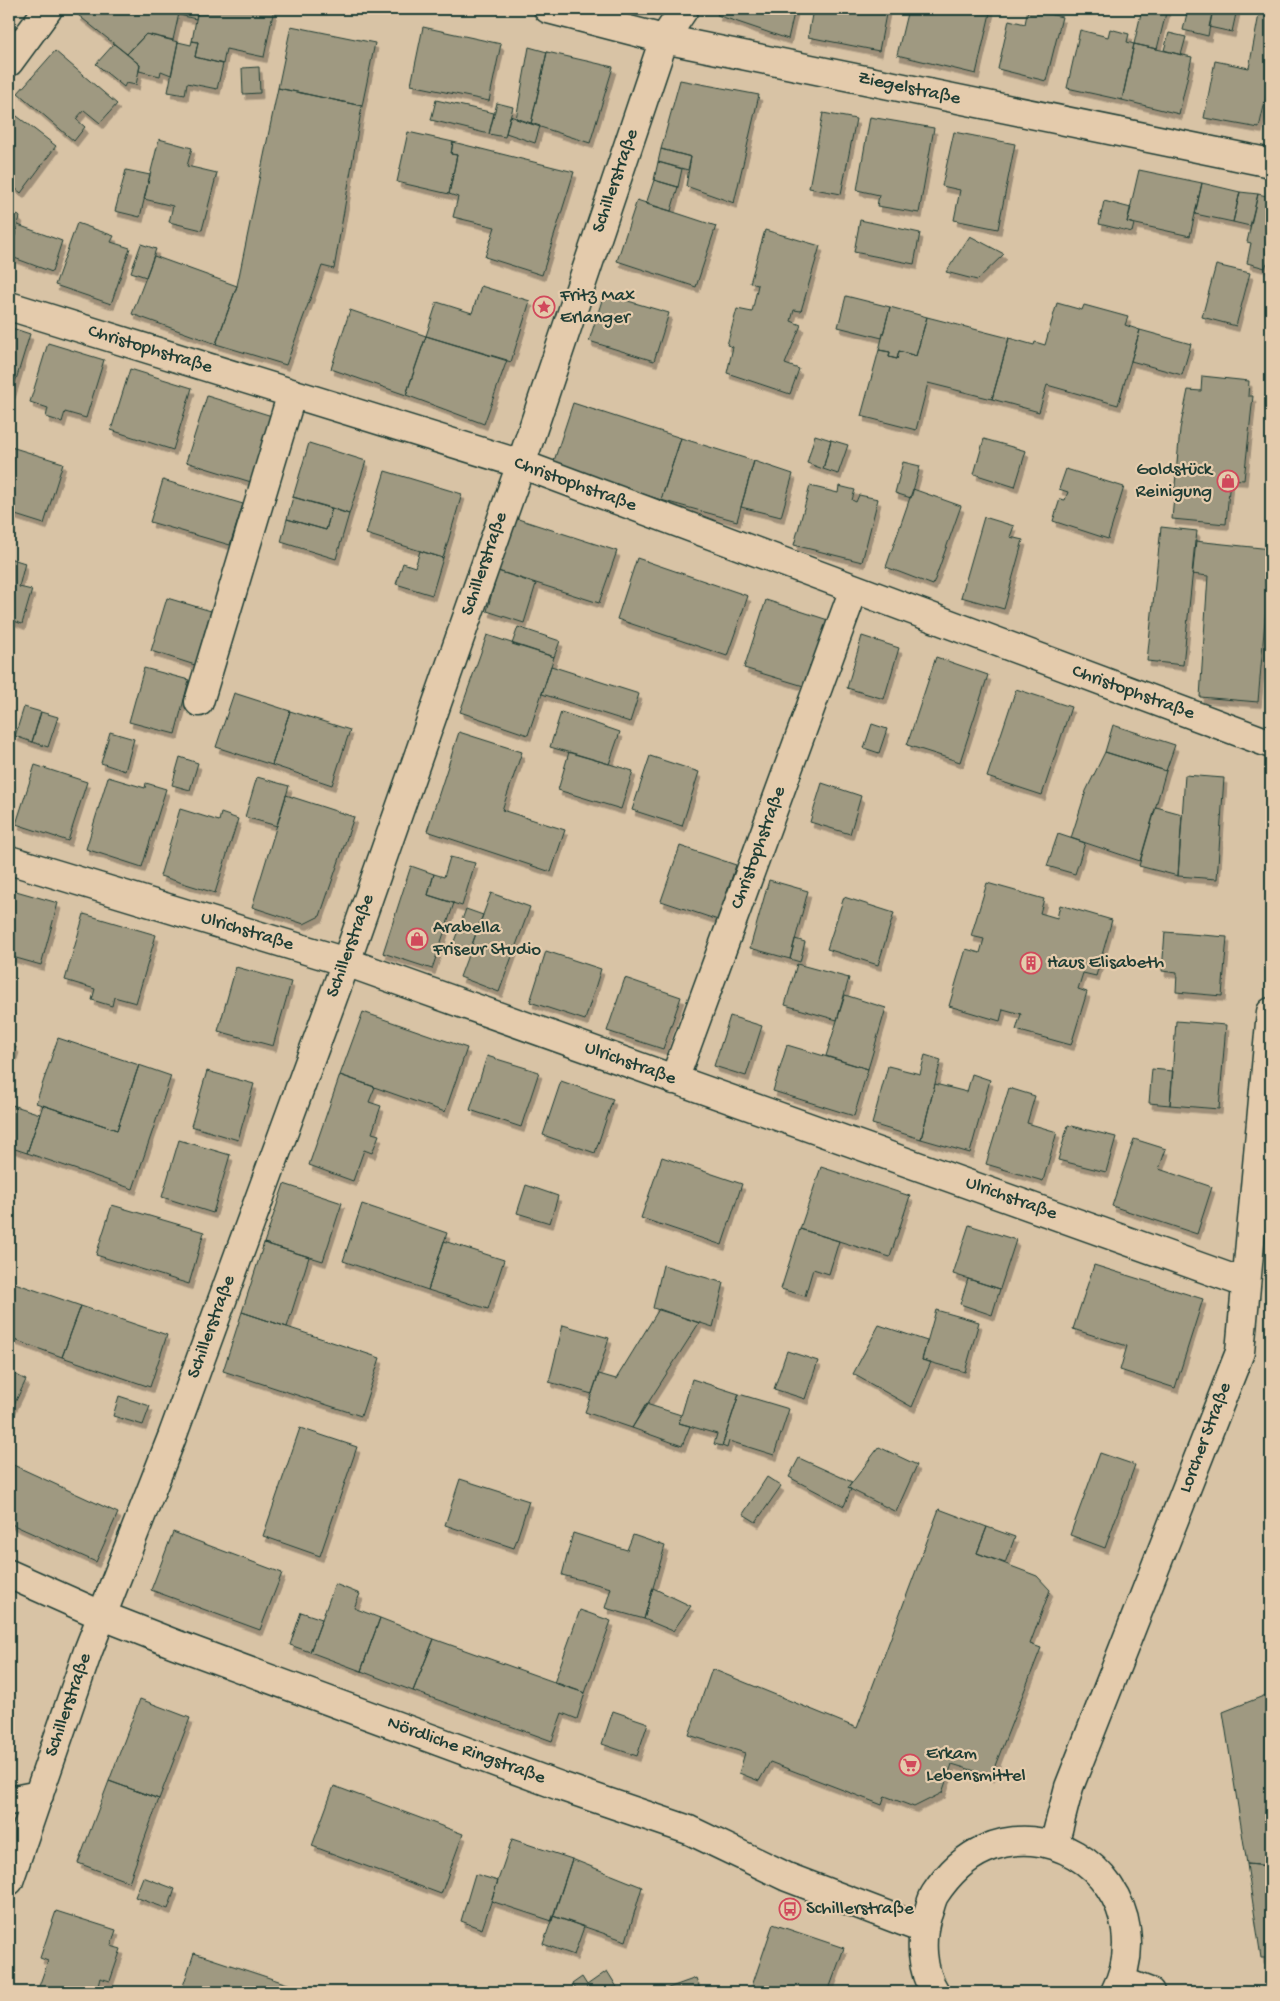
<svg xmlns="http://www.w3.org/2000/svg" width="1280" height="2001" font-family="'Gochi Hand',sans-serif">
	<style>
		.building { fill: #9f9981; stroke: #1f3d34; filter: url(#shadow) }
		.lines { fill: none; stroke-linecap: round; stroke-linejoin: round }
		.minor-casing { stroke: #1f3d34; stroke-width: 31 }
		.tertiary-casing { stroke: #1f3d34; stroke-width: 31 }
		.primary-casing { stroke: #1f3d34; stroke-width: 31 }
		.minor { stroke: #e4cbac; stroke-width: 28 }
		.tertiary { stroke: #e4cbac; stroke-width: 28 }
		.primary { stroke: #e4cbac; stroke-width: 28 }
		.labels { text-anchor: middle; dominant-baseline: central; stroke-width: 4.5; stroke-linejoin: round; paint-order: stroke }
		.street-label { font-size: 19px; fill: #1f3d34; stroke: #e4cbac }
		.poi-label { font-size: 19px; fill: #1f3d34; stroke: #e4cbac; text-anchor: start }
	</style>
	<defs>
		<filter id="shadow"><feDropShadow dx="3" dy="5.5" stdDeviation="0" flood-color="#0004"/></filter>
	</defs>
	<rect width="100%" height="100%" fill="#d8c3a5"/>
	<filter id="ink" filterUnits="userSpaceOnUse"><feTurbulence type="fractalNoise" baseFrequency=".02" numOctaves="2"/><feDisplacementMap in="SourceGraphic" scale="10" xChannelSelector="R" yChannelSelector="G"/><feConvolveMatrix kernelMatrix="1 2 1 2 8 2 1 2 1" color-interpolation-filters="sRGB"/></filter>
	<g filter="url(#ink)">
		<path class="building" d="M83 9H180L173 40 146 34 127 54 78 15Z
			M180 9H198L196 19 179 15Z
			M198 9H274L264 57 226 49 223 64 195 57 198 42 192 41Z
			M721 9H795L788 39 717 15Z
			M813 9H887L879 51 808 37Z
			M908 9H955L968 11 969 9H991L976 74 897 55Z
			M1028 9H1054L1053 15Z
			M1028 9 1062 17 1046 81 998 69 1009 20 1025 24Z
			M1142 9H1167L1157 49 1134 44Z
			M1188 9H1213L1208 36 1183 30Z
			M1213 9H1237L1232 32 1209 27Z
			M1260 9H1271V75L1259 128 1204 118 1215 61 1249 68Z
			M291 26 375 43 362 106 278 88Z
			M423 27 501 44 489 101 411 85Z
			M1110 29 1129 34 1127 42 1134 44 1122 100 1067 88 1080 30 1108 37Z
			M1169 33 1186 37 1181 55 1164 50Z
			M146 34 178 42 171 75 161 71 160 76 139 71 140 65 127 54Z
			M192 41 198 42 195 57 223 64 217 89 187 83 185 95 168 92 178 42 191 45Z
			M114 44 140 65 136 85 126 83 124 87 96 64Z
			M1134 44 1192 57 1179 114 1122 100Z
			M529 47 547 52 531 124 516 119Z
			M55 51 117 104 100 123 84 110 76 119 85 127 74 141 18 93Z
			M547 52 613 67 590 143 531 124Z
			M259 67 260 93 243 94 242 68Z
			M680 80 759 95 734 203 686 186 691 157 661 149Z
			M278 88 362 106 334 269 322 266 286 365 216 344 237 286Z
			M436 100 494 113 489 134 431 120Z
			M497 103 513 107 505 137 489 134Z
			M9 110 56 146 21 193 9 183Z
			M823 113 856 119 841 194 809 188Z
			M510 116 540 126 535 143 506 133Z
			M870 117 934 128 919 213 877 206 879 195 857 190Z
			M408 132 453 142 451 154 457 155 449 194 397 182Z
			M954 132 1015 144 998 229 954 220 960 190 942 186Z
			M159 139 192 148 187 166 217 173 202 230 169 222 173 206 144 199Z
			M453 142 574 172 542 275 485 257 495 227 453 217 458 197 449 194 457 155 451 154Z
			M661 149 691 157 688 170 658 162Z
			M658 162 682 169 678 187 654 180Z
			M126 170 150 175 140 217 115 211Z
			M1139 170 1202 183 1190 236 1127 222Z
			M654 180 678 187 671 211 646 204Z
			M1202 183 1240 192 1233 222 1195 214Z
			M1240 192 1258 194 1250 226 1233 222Z
			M1258 194 1271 197V264L1267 263 1265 268 1247 263 1251 243 1247 242Z
			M637 200 716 226 696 287 617 261Z
			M1104 201 1131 208 1127 222 1134 224 1132 232 1099 224Z
			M9 207 20 217 9 255Z
			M860 220 920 233 914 264 854 252Z
			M77 223 114 236 111 242 130 248 111 304 55 285Z
			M18 225 62 241 52 272 9 256Z
			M765 230 820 246 801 311 794 310 791 321 801 325 785 364 799 369 790 394 727 373 733 347 727 345 737 309 752 312 758 285 750 283Z
			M970 236 1004 254 977 280 946 272Z
			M141 244 156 249 146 277 131 272Z
			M154 256 237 286 216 344 132 314Z
			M1216 265 1250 273 1236 326 1202 317Z
			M481 286 530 301 511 362 426 336 437 302 472 313Z
			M604 294 669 313 654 361 589 341Z
			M846 296 890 307 882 338 838 327Z
			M1057 303 1082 310 1084 305 1128 317 1125 325 1140 330 1118 405 1047 385 1039 412 992 399 1009 338 1034 345 1035 342 1045 345Z
			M890 307 927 317 916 356 899 351 897 359 889 357 890 352 879 350Z
			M350 310 426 336 406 395 331 369Z
			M927 317 1009 338 992 399 928 383 916 430 861 416 879 350 890 352 889 357 897 359 899 351 916 356Z
			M9 327 30 334 12 393 9 392Z
			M1140 330 1191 344 1182 375 1131 361Z
			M426 336 507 360 484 424 406 395Z
			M48 343 104 360 86 418 65 412 62 422 46 417 48 408 30 402Z
			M130 369 192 388 173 450 111 430Z
			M1202 376 1249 381 1248 396H1253L1244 480 1230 479 1226 524 1172 519 1180 429 1188 390 1201 391Z
			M207 396 272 416 251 482 186 462Z
			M573 403 681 438 661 500 553 464Z
			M815 435 831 440 823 469 807 463Z
			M681 438 754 461 737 521 661 500Z
			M984 439 1026 451 1015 487 974 474Z
			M831 440 848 445 838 474 823 469Z
			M309 443 366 461 349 514 293 497Z
			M11 447 63 463 44 524 9 513V456Z
			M754 461 793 474 781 517 741 507Z
			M903 462 920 466 911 498 895 493Z
			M1066 469 1124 487 1108 539 1053 521 1060 499 1065 500 1068 492 1059 489Z
			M385 471 462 494 443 558 366 534Z
			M163 480 243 504 230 545 150 522Z
			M810 486 838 493 839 486 855 490 852 500 856 502 859 495 878 499 862 562 794 545Z
			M913 489 961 506 933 585 886 567Z
			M293 497 332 508 326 530 287 519Z
			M332 508 349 514 336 559 281 542 287 519 326 530Z
			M984 517 1014 526 1010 537 1023 540 1004 609 961 597Z
			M515 518 617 551 599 603 498 571Z
			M1161 527 1197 531 1183 665 1147 661Z
			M1195 541 1271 549 1258 702 1200 697 1208 576 1192 574Z
			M420 551 443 558 432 595 396 584 403 563 415 567Z
			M9 558 25 563 19 587 32 590 22 624 9 619Z
			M637 558 748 596 727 656 617 619Z
			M498 571 536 584 524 623 487 611Z
			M167 598 211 611 195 665 151 651Z
			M766 600 828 620 807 687 744 668Z
			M518 627 560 641 554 657 512 644Z
			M487 635 554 657 528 735 460 712Z
			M862 636 899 648 884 699 847 688Z
			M936 657 988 675 960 762 907 745Z
			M551 666 639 694 630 722 542 694Z
			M144 668 189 680 175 734 129 722Z
			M1016 689 1071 707 1042 795 987 777Z
			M234 693 290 711 272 765 216 747Z
			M24 707 41 712 32 742 15 736Z
			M290 711 350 730 332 785 272 765Z
			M41 712 58 717 48 747 32 742Z
			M561 712 620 732 609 764 550 747Z
			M872 724 887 729 879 753 864 748Z
			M1113 725 1175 745 1166 771 1105 752Z
			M110 732 134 739 125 771 101 763Z
			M459 732 522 752 502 810 565 830 551 872 427 831Z
			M569 752 633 771 621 809 558 790Z
			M1105 752 1166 771 1140 861 1071 838 1086 791Z
			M650 756 699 772 682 826 632 810Z
			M180 757 198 763 190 790 172 785Z
			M35 765 87 782 68 841 16 824Z
			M1185 775 1224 778 1217 879 1178 876Z
			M108 777 145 788 146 783 166 789 142 867 86 849Z
			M257 777 289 786 277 826 245 817Z
			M822 783 861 796 850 834 810 822Z
			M286 795 354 817 320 916 304 924 252 907Z
			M1156 807 1182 814 1178 876 1139 866Z
			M180 809 219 821 221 813 238 819 215 893 160 876Z
			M1058 834 1085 843 1075 874 1047 866Z
			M680 846 736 865 718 920 661 901Z
			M450 857 475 863 462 906 428 895 434 874 444 877Z
			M411 866 434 874 428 895 454 903 432 969 383 953Z
			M769 880 808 891 790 959 750 948Z
			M987 883 1044 899 1040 913 1057 918 1060 905 1112 920 1096 976 1083 973 1078 989 1087 992 1071 1045 1016 1030 1021 1014 1003 1009 1000 1021 949 1006 966 949 980 953 984 939 971 936Z
			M9 889 58 903 41 965 9 956Z
			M491 893 530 907 499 992 460 977Z
			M844 897 894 913 878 965 827 949Z
			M466 909 483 915 470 950 453 944Z
			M84 914 156 935 136 1003 114 997 112 1006 92 1000 95 989 65 980Z
			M1165 932 1227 937 1222 996 1176 992 1177 973 1162 971Z
			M795 939 805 942 800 962 790 959Z
			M546 951 601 969 585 1020 530 1002Z
			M797 964 849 978 837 1020 785 1005Z
			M236 967 291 982 273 1046 218 1031Z
			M625 978 681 997 663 1049 607 1031Z
			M845 995 886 1008 868 1069 826 1056Z
			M363 1012 467 1048 445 1112 340 1075Z
			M730 1016 762 1026 746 1076 714 1066Z
			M1176 1021 1226 1025 1219 1109 1170 1105Z
			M58 1038 139 1065 117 1130 36 1103Z
			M9 1045 16 1047 9 1071Z
			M787 1045 868 1069 854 1116 773 1091Z
			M925 1055 941 1060 921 1139 872 1124 888 1066 920 1074Z
			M487 1056 539 1072 521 1127 470 1110Z
			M139 1065 171 1076 133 1189 27 1153 43 1105 117 1130Z
			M1152 1069 1173 1071 1170 1105 1149 1103Z
			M207 1071 254 1084 238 1140 191 1126Z
			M972 1074 990 1080 970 1153 921 1139 935 1084 967 1092Z
			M340 1075 375 1087 369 1102 381 1106 372 1133 379 1135 372 1153 364 1150 353 1181 309 1165Z
			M561 1081 613 1099 595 1153 543 1135Z
			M1009 1088 1035 1096 1027 1123 1057 1132 1043 1181 986 1164Z
			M9 1104 40 1114 27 1153 9 1147Z
			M1068 1125 1116 1137 1106 1172 1058 1160Z
			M1134 1139 1166 1149 1159 1169 1212 1187 1197 1234 1112 1206Z
			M179 1140 230 1155 213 1213 162 1197Z
			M662 1157 742 1184 722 1245 641 1218Z
			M821 1167 910 1196 890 1257 800 1229Z
			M284 1184 342 1203 323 1261 264 1243Z
			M526 1185 558 1196 550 1223 517 1213Z
			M362 1204 447 1233 428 1290 343 1261Z
			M112 1205 204 1232 189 1284 96 1255Z
			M969 1225 1016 1240 1000 1289 953 1274Z
			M800 1229 839 1241 829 1274 813 1269 805 1296 781 1289Z
			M444 1241 504 1260 488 1309 428 1290Z
			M264 1243 309 1257 287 1327 242 1312Z
			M663 1265 724 1283 713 1327 653 1308Z
			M1094 1265 1203 1299 1175 1388 1120 1370 1127 1346 1073 1329Z
			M968 1279 1000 1289 992 1315 960 1304Z
			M9 1281 81 1306 62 1357 9 1338Z
			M81 1306 167 1335 150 1387 62 1357Z
			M659 1309 699 1323 632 1428 585 1412 599 1374 616 1379Z
			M936 1310 979 1322 965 1372 922 1360Z
			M242 1312 380 1358 361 1416 223 1371Z
			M563 1325 609 1338 592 1394 549 1382Z
			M879 1325 927 1341 922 1360 931 1362 912 1407 853 1374Z
			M787 1351 818 1361 805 1399 774 1389Z
			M9 1371 26 1380 9 1415Z
			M692 1379 739 1394 722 1446 714 1444 717 1434 679 1423Z
			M739 1394 789 1409 774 1455 729 1441 727 1448 722 1446Z
			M119 1396 150 1406 143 1425 113 1416Z
			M646 1404 681 1415 679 1423 690 1426 682 1446 632 1428Z
			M300 1428 357 1447 320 1556 263 1536Z
			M879 1447 917 1465 896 1512 848 1488Z
			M1100 1453 1135 1465 1105 1548 1070 1535Z
			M799 1458 852 1482 848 1488 851 1489 844 1506 789 1477Z
			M9 1463 118 1513 96 1562 9 1523Z
			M767 1477 781 1486 756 1522 743 1514Z
			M460 1479 529 1501 514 1548 445 1525Z
			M939 1509 987 1527 977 1553 1037 1576 1050 1590 1030 1644 1041 1648 991 1776 952 1764 942 1793 914 1807 885 1796 882 1805 770 1762 759 1781 739 1773 745 1753 689 1735 712 1669 857 1728Z
			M987 1527 1015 1537 1005 1563 977 1553Z
			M173 1532 282 1573 260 1630 151 1590Z
			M573 1533 627 1550 633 1535 665 1546 644 1619 605 1608 611 1588 562 1575Z
			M335 1584 360 1594 354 1608 380 1618 361 1671 310 1652Z
			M653 1588 691 1606 673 1631 644 1619Z
			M580 1610 611 1621 585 1693 554 1683Z
			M301 1612 322 1619 310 1652 290 1645Z
			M380 1618 434 1639 413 1691 361 1671Z
			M434 1639 585 1693 577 1719 562 1713 552 1741 413 1691Z
			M1271 1693V1866L1247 1864 1223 1712Z
			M140 1699 190 1718 159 1799 109 1781Z
			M613 1711 648 1723 637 1756 602 1744Z
			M109 1781 159 1799 129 1882 78 1863Z
			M334 1786 463 1834 441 1894 312 1846Z
			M512 1839 572 1859 552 1921 491 1901Z
			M572 1859 642 1887 626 1941 553 1916Z
			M1247 1864 1271 1866V1958H1261Z
			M475 1874 498 1881 482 1929 461 1921Z
			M143 1877 175 1889 168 1909 135 1897Z
			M56 1911 116 1930 111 1946 121 1949 110 1981 100 1978 97 1990 103 1992H37L48 1961 40 1958Z
			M553 1916 584 1927 574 1955 543 1944Z
			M773 1924 844 1948 828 1992H750Z
			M194 1953 312 1992H181Z
			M607 1971 620 1992H572L576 1989 572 1984 582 1977 587 1985Z
			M696 1978 701 1992H657Z"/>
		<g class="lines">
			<g class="minor-casing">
				<path id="minor" d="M548 9 664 39 1271 163
					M9 62 48 9
					M9 306 521 464 1271 744
					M199 702 292 393
					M9 860 346 962 1245 1283
					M674 1080 854 589
					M9 1801 39 1795
					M9 1881 88 1651 172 1437 346 962 521 464 664 39 684 9"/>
			</g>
			<g class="tertiary-casing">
				<path id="tertiary" d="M9 1574 101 1615 175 1644 560 1786 689 1830 787 1877 923 1929
					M1121 1981 1150 1992"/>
			</g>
			<g class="primary-casing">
				<path id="primary" d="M1054 1845 1069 1787 1240 1352 1271 1012
					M935 1992C921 1971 920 1939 927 1916 930 1909 931 1900 935 1894 947 1876 964 1858 985 1849 1047 1822 1117 1865 1126 1930 1129 1952 1125 1973 1115 1992"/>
			</g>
			<use href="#minor" class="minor"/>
			<use href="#tertiary" class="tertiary"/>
			<use href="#primary" class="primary"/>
		</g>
	</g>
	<defs>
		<g id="sight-ring" transform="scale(1.125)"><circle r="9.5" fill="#e4cbac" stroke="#d1495b" stroke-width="1.5"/><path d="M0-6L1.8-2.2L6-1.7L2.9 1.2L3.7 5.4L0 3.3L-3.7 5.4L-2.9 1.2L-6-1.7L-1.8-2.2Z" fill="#d1495b"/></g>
		<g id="shop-ring" transform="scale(1.125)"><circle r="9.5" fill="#e4cbac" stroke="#d1495b" stroke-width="1.5"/><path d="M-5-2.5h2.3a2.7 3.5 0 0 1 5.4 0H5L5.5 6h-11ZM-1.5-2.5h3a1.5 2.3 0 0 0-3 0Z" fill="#d1495b"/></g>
		<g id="building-ring" transform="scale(1.125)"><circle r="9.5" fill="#e4cbac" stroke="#d1495b" stroke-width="1.5"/><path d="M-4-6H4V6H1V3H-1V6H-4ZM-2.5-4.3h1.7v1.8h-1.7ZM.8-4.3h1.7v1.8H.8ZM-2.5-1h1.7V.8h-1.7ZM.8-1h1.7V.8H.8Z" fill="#d1495b"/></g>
		<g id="supermarket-ring" transform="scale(1.125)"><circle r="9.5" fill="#e4cbac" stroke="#d1495b" stroke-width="1.5"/><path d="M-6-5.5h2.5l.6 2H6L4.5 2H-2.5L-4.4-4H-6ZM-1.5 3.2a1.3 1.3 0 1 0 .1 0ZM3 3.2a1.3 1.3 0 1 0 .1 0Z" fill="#d1495b"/></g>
		<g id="bus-ring" transform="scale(1.125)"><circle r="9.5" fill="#e4cbac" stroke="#d1495b" stroke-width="1.5"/><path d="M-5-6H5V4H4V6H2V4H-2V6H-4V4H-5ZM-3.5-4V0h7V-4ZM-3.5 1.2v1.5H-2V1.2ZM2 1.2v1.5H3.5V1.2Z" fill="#d1495b"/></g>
	</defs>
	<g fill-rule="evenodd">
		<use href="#sight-ring" x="544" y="307"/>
		<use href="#shop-ring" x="1228" y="481"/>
		<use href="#shop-ring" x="417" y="939"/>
		<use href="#building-ring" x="1031" y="963"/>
		<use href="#supermarket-ring" x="910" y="1765"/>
		<use href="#bus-ring" x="790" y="1909"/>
	</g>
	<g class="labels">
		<g class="street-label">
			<text transform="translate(909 89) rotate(12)">Ziegelstraße</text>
			<text transform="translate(616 181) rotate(-71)">Schillerstraße</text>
			<text transform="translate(150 350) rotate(17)">Christophstraße</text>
			<text transform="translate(575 485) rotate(20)">Christophstraße</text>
			<text transform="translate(485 564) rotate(-71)">Schillerstraße</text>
			<text transform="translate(1133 693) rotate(20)">Christophstraße</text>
			<text transform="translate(759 848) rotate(-70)">Christophstraße</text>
			<text transform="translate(247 932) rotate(17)">Ulrichstraße</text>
			<text transform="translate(351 946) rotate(-70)">Schillerstraße</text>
			<text transform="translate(630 1064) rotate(20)">Ulrichstraße</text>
			<text transform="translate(1011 1199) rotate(20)">Ulrichstraße</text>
			<text transform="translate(212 1327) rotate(-70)">Schillerstraße</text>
			<text transform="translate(1206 1438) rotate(-69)">Lorcher Straße</text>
			<text transform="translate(69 1705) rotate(-71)">Schillerstraße</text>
			<text transform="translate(466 1751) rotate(20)">Nördliche Ringstraße</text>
		</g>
		<g class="poi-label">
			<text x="560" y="296">Fritz Max<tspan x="560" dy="22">Erlanger</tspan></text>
			<text x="1212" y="470" text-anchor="end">Goldstück<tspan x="1212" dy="22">Reinigung</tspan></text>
			<text x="433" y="928">Arabella<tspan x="433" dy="22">Friseur Studio</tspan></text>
			<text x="1047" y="963">Haus Elisabeth</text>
			<text x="926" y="1754">Erkam<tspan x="926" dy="22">Lebensmittel</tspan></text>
			<text x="806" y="1909">Schillerstraße</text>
		</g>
	</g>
	<rect width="1280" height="2001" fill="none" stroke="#e4cbac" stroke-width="30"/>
	<rect x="15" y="15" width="1250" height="1971" fill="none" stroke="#1f3d34" stroke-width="2" filter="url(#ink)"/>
</svg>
